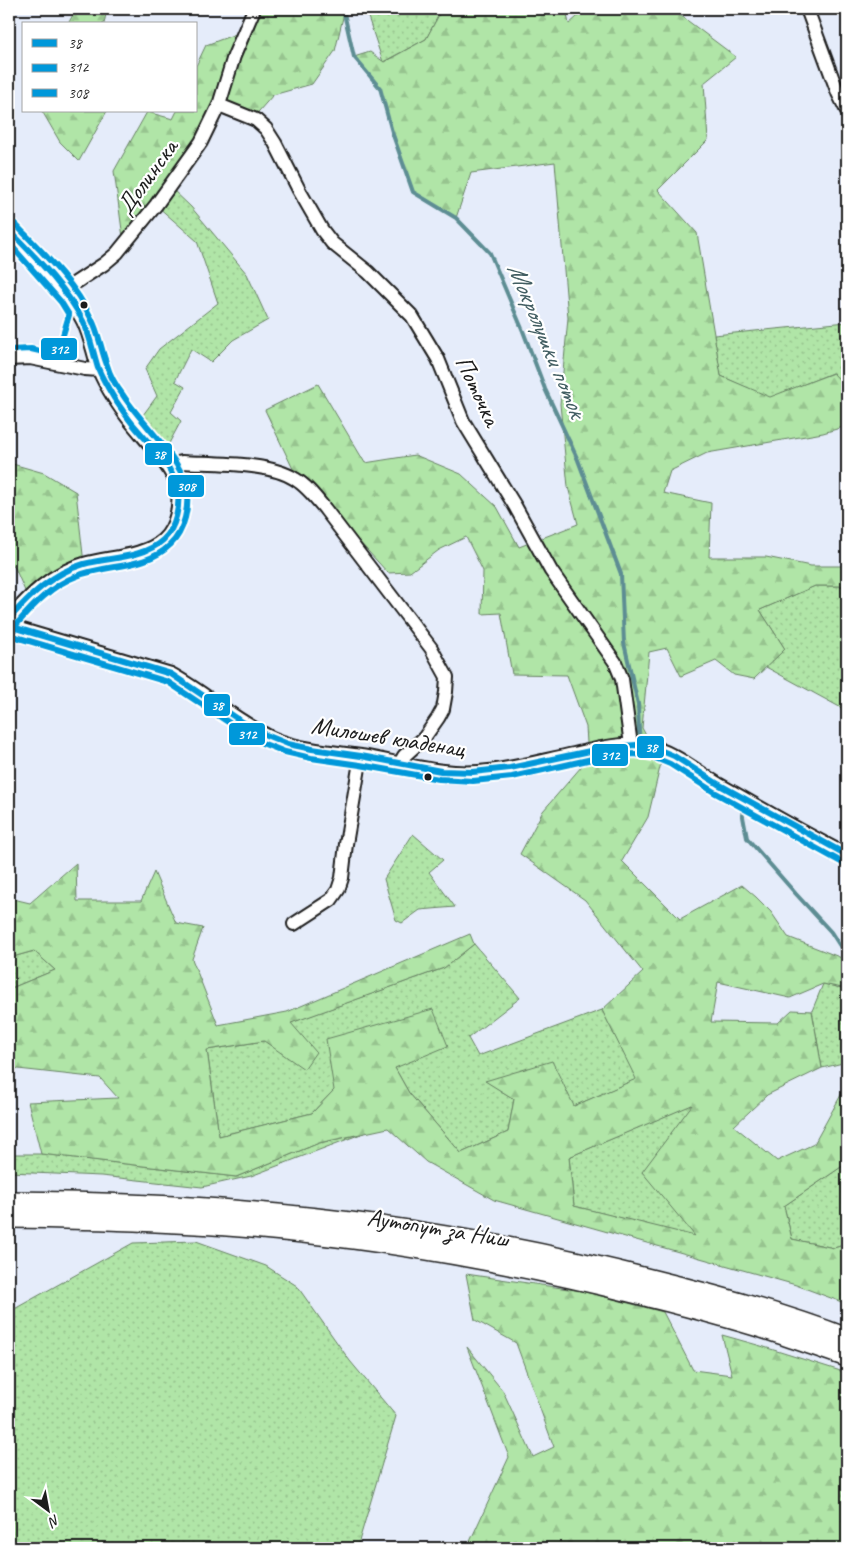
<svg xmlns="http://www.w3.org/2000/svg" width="856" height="1557" font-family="Caveat,sans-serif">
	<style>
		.grass { fill: url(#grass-dots); stroke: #668062 }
		.forest { fill: url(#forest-firs); stroke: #668062; fill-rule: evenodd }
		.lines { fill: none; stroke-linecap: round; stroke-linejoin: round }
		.stream { stroke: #5d8d93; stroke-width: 4 }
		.minor-casing { stroke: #1c1c1c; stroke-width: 16 }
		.highway-casing { stroke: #1c1c1c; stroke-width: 22 }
		.minor { stroke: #fff; stroke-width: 12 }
		.highway { stroke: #fff; stroke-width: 19 }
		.bus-1-casing { stroke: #fff; stroke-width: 10 }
		.bus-2-casing { stroke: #fff; stroke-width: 10 }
		.bus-3-casing { stroke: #fff; stroke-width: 10 }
		.bus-1 { stroke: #0098da; stroke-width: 6 }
		.bus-2 { stroke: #0098da; stroke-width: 6 }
		.bus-3 { stroke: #0098da; stroke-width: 6 }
		.bus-dot { fill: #1c1c1c; stroke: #fff; stroke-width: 2 }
		.labels { text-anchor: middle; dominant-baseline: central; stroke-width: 4.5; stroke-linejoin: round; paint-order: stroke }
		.street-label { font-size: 25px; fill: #1c1c1c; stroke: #fff }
		.water-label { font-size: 26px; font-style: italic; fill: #425e62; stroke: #fff }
		.line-badge { stroke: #fff; stroke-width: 2 }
		.badge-label { font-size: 14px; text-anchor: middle; font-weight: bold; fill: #fff }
	</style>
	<defs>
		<pattern id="grass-dots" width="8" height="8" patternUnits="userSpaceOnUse" patternTransform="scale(1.25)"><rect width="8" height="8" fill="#b0e5a7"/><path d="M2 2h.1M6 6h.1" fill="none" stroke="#97c48f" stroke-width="1.8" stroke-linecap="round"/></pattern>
		<pattern id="forest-firs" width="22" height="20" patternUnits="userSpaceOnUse" patternTransform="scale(1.25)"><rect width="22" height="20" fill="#b0e5a7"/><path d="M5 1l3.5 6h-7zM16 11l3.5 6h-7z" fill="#97c48f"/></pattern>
	</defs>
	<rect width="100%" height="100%" fill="#e5ecfa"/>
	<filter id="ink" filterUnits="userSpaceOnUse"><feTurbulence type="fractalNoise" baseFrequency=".02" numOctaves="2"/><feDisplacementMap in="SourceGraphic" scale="10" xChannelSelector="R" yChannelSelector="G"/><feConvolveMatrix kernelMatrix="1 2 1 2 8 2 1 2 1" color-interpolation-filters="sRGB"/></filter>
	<g filter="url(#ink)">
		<path class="grass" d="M340 9H442L426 39 383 62 367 14 344 13Z
			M171 188 191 207 247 274 268 320 233 340 211 362 191 349 175 381 185 387 171 412 181 421 166 449 140 419 157 396 145 369 159 349 218 303 197 241 157 206Z
			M847 322V388L832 373 770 398 721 376 714 335Z
			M815 586H847V711L766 667 785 649 760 610Z
			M413 834 443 860 429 872 455 907 420 910 402 923 396 920 384 879Z
			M474 944 520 998 468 1038 478 1056 602 1010 637 1079 574 1106 486 1081 514 1099 508 1132 461 1153 409 1093 395 1068 334 1090 312 1113 219 1136 207 1050 264 1041 290 1023 444 968Z
			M34 951 55 970 9 989V958Z
			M823 984 847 989V1062L822 1068 812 1011Z
			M693 1104 695 1237 574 1206 569 1157Z
			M361 1134 251 1176 202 1187 101 1176 9 1172V1154H42L236 1177 319 1143Z
			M847 1163V1244L834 1248 792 1239 784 1206Z
			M196 1241 266 1266 297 1286 350 1361 396 1416 357 1548H9V1312L133 1243Z"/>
		<path class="forest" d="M76 9H107L104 24H68Z
			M252 9H340L344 13 335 51 312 84 273 95 252 119 219 105 124 245 114 171 147 112 173 119 177 111H196V66L206 45 244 31Z
			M442 9H566L569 24 586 9H672L736 57 704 83 708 140 658 190 697 233 721 376 770 397 833 373 847 388V426L823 433 707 453 670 471 663 493 711 503 709 557H766L811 566H847V586H815L760 610 785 649 754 679 734 675 716 661 681 676 667 648 649 652 642 728 661 763 648 817 622 861 680 919 742 885 756 897 771 912 788 937 847 960V989L823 984 790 998 718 982 711 1022 778 1023 792 1010 812 1011 822 1068 767 1095 734 1126 777 1161 814 1144 847 1084V1163L784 1206 792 1239 834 1248 847 1244V1304L796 1285 494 1200 426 1162 388 1128 319 1143 236 1177 41 1154 28 1102 118 1098 100 1078 9 1068V989L55 970 34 951 9 958V898L30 903 76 863 77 901H141L154 872 176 923 203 928 192 959 218 1025 287 1012 470 934 474 944 444 968 291 1023 316 1052 304 1069 264 1041 207 1050 219 1136 312 1113 334 1090 326 1039 433 1009 448 1046 395 1068 409 1093 461 1153 508 1132 514 1099 485 1081 552 1061 574 1106 636 1079 602 1010 643 972 585 900 520 854 543 811 588 759 586 727 567 675 512 674 501 613 482 614 483 571 466 537 439 550 410 572 388 573 293 469 265 410 318 384 365 463 415 455 461 474 497 507 519 547 578 524 568 487 560 404 568 318 555 162 471 173 456 218 413 192 388 121 380 88 354 57 370 52 384 62 426 39ZM692 1105 642 1172 695 1236 574 1206 569 1157Z
			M42 111H107L79 161 60 142Z
			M9 463 44 473 76 492 84 564 28 598 15 568 9 561Z
			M466 1274 582 1291 663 1312 693 1370 732 1375 722 1335 761 1346 847 1373V1548H467L509 1457 467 1347 503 1391 533 1457 554 1447 516 1343 475 1320Z"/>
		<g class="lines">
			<path class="stream" d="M335 9 344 13 354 57 380 88 392 132 413 192 456 218 490 253 523 331 545 389 578 460 621 574 624 643 638 704 639 733
				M741 806 747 838 796 894 831 932 847 957"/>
			<g class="minor-casing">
				<path id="minor" d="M807 9 838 93 847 111
					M219 105 256 120 266 129 275 143 299 190 322 230 332 243 368 272 412 316 438 359 463 421 515 506 551 571 615 662 622 679 631 745
					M9 230C34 257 66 287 83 321 90 335 93 352 98 367 103 382 113 397 122 410 135 430 173 466 177 487 181 504 176 528 163 540 144 557 108 557 84 564 52 573 30 595 9 619
					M64 292 72 285 104 264 117 253 156 205 201 142 219 105 234 56 254 9
					M9 359 30 358 85 369 99 370
					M168 468 178 463 182 462C215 464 268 462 295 479 307 486 316 498 325 509L431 648 447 677 446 692 443 709 438 718 424 738 404 756 400 763
					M9 626 171 674C204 692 232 718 266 735 294 750 330 751 361 756 403 763 446 777 489 771 517 768 545 760 574 754 596 749 621 742 645 746 672 750 695 770 718 784 761 808 803 833 847 855
					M294 924 331 900 338 890 342 878 346 844 361 756"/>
			</g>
			<g class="highway-casing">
				<path id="highway" d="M9 1201C87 1202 166 1204 244 1211 381 1222 521 1246 654 1280 719 1296 785 1314 847 1338
					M9 1218C93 1219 178 1221 262 1229 389 1240 514 1263 638 1294 683 1306 729 1317 774 1332 799 1340 823 1349 847 1357"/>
			</g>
			<use href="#minor" class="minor"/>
			<use href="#highway" class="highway"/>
			<g class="bus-1-casing">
				<path id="bus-1" d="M9 230C36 258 65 286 83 321 90 335 93 352 98 368 102 378 108 388 114 398 121 408 128 419 136 428 151 446 171 464 177 487 181 504 176 528 163 540 142 559 110 557 84 564 53 573 30 595 9 619
					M9 626 171 674 241 721 266 735 288 744 312 749 361 756 441 771 473 772 510 768 609 747 636 745 655 748 674 756 718 784 847 855"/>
			</g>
			<g class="bus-2-casing">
				<path id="bus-2" d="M9 243 61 302 69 315 57 355 31 349 9 350
					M9 635 168 682 237 728 262 743 285 752 311 758 360 765 439 779 473 781 512 777 610 755 635 754 653 757 670 764 714 792 843 863"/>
			</g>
			<g class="bus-3-casing">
				<path id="bus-3" d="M15 224C43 253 74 282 91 318 99 333 101 350 107 365 110 376 116 386 123 395 140 422 178 455 186 485 190 505 185 531 170 545 146 569 107 564 77 576 52 585 33 605 16 625"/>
			</g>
			<use href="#bus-1" class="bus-1"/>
			<use href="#bus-2" class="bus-2"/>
			<use href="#bus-3" class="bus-3"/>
		</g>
	</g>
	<g class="bus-dot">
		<circle cx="84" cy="305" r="4.5"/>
		<circle cx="428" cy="777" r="4.5"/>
	</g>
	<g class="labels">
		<g class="street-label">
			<text transform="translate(147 177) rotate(-54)">Долинска</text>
			<text transform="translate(478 391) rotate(65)">Поточка</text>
			<text transform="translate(388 737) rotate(9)">Милошев кладенац</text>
			<text transform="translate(438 1228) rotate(9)">Аутопут за Ниш</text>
		</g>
		<g class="water-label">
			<text transform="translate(547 340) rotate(67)">Мокролушки поток</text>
		</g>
	</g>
	<g class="line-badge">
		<rect x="40" y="337" width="38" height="24" rx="5" fill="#0098da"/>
		<rect x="144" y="442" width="29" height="24" rx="5" fill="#0098da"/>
		<rect x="167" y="474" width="38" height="24" rx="5" fill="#0098da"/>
		<rect x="203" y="693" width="28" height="24" rx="5" fill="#0098da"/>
		<rect x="228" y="722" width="38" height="24" rx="5" fill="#0098da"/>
		<rect x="636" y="735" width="29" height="24" rx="5" fill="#0098da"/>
		<rect x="591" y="743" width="38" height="24" rx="5" fill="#0098da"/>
	</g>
	<g class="badge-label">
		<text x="59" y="354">312</text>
		<text x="159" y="459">38</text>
		<text x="186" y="491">308</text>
		<text x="217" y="710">38</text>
		<text x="247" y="739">312</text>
		<text x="651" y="752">38</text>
		<text x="610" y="760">312</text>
	</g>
	<rect width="856" height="1557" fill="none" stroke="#fff" stroke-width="30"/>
	<rect x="15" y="15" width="826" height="1527" fill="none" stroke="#1c1c1c" stroke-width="2" filter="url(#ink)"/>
	<rect x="22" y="22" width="175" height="90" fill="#ffffff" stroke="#a4a4a4"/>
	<rect x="32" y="39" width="25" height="8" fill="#0098da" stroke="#a4a4a4"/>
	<text x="68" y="48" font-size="15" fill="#1c1c1c">38</text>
	<rect x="32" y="64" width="25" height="8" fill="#0098da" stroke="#a4a4a4"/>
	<text x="68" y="72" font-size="15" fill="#1c1c1c">312</text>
	<rect x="32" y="89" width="25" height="8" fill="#0098da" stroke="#a4a4a4"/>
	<text x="68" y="98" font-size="15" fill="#1c1c1c">308</text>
	<g transform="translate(48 1510) rotate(148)" stroke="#ffffff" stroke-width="4" paint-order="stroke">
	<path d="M0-4L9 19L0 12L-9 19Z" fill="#1c1c1c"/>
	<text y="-8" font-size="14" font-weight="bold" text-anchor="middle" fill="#1c1c1c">N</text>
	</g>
</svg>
